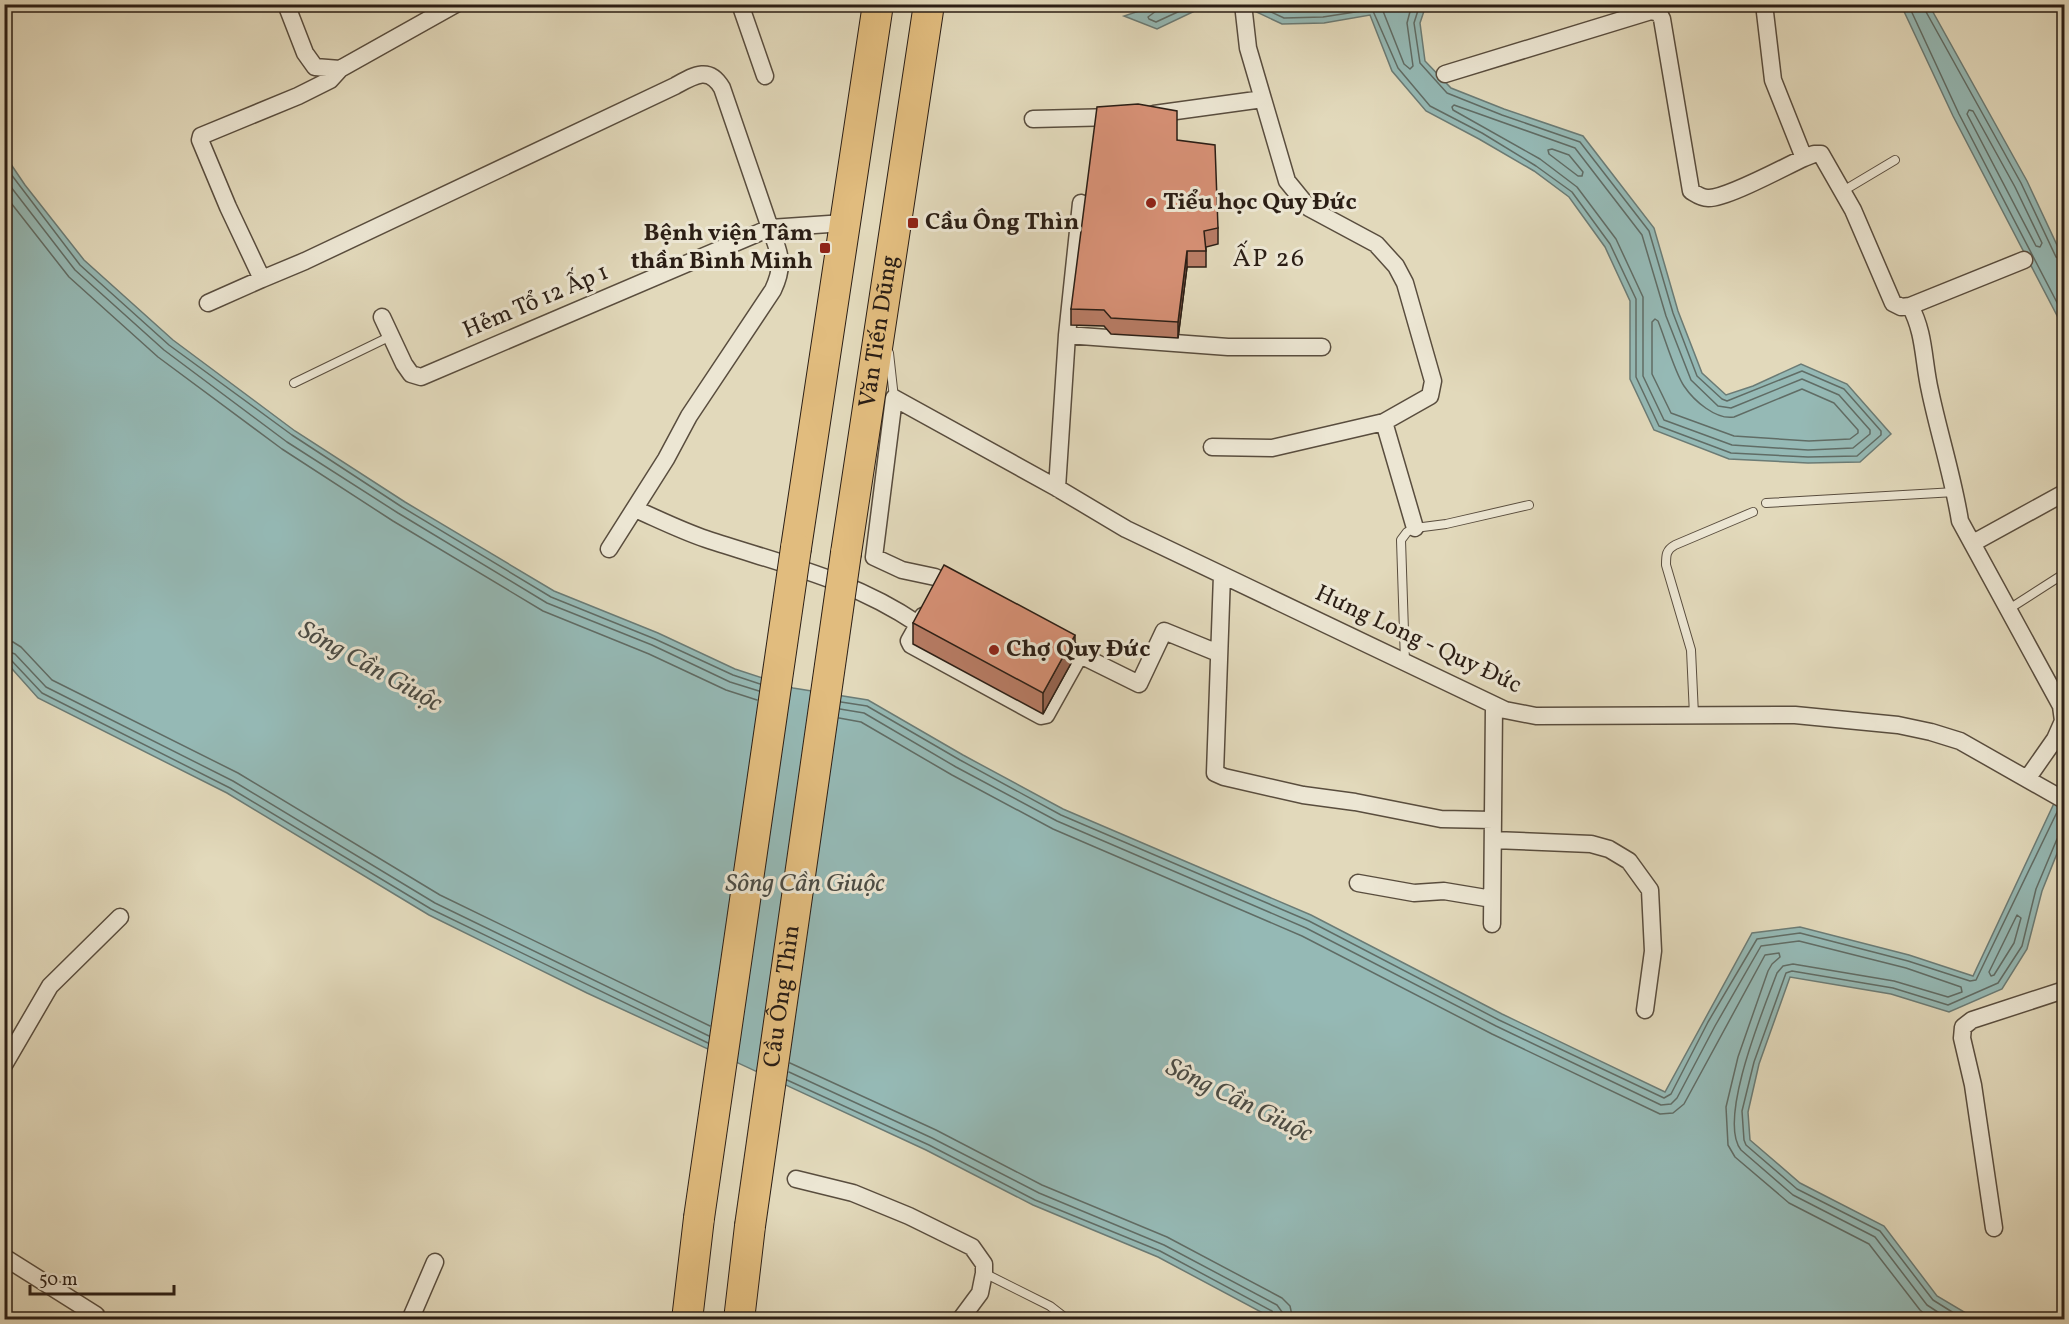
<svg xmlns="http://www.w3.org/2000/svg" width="2069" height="1324" font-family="Vollkorn,serif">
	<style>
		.water { fill: #95b9b5; stroke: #6b7b75; stroke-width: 1.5 }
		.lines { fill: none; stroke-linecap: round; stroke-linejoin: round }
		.shore { stroke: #606c65; stroke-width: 1.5 }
		.lane-casing { stroke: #594d3e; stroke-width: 10 }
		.street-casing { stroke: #594d3e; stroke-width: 19 }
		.highway-casing { stroke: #2b1e15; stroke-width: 32 }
		.lane { stroke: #ece6d3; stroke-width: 8 }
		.street { stroke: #ece6d3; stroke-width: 16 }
		.highway { stroke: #e1bc7e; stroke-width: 30 }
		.highway-bridge-casing { stroke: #2b1e15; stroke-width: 32; stroke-linecap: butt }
		.highway-bridge { stroke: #e1bc7e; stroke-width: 30 }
		.wall { fill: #b87c65; stroke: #2b1e15; stroke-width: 1.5 }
		.shaded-wall { fill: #966552; stroke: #2b1e15; stroke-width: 1.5 }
		.building { fill: #d69075; stroke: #2b1e15; stroke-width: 1.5 }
		.poi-dot { fill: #8f2418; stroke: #ece6d3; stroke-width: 2 }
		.labels { text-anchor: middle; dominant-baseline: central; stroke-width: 6; stroke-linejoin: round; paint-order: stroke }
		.poi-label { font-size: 24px; font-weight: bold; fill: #2b1e15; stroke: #ece6d3; text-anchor: start }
		.street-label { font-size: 24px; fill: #2b1e15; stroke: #ece6d3 }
		.neighbourhood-label { font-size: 26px; letter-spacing: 1.5px; fill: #2b1e15; stroke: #ece6d3 }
		.water-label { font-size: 26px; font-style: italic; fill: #4b4c45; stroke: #ece6d3 }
	</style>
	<rect width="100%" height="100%" fill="#e2d9bb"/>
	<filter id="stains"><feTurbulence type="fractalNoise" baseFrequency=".00333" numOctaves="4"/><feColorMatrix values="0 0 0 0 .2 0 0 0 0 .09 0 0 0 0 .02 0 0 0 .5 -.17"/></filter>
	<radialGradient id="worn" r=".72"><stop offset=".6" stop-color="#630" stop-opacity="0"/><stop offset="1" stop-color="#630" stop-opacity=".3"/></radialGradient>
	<path class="water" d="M1160 4 1426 5 1420 23 1425 61 1451 88 1504 109 1583 136 1654 228 1678 311 1702 373 1726 395 1753 386 1801 364 1847 384 1891 434 1860 462 1808 463 1729 459 1654 430 1630 379V301L1605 247 1569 197 1534 171 1479 139 1426 111 1392 71 1370 15 1324 23 1282 24 1246 7 1201 8 1157 29 1124 16Z
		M1901 5H1929L2027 181 2064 260V329L1953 116Z
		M4 154 25 185 84 260 173 340 295 431 405 502 554 591 658 633 735 669 793 688 868 700 963 755 1063 809 1311 915 1502 1014 1665 1092 1752 933 1800 927 1909 955 1973 976 2064 782V836L2042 891 2027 949 2002 989 1949 1012 1891 994 1790 977 1759 1064 1748 1112 1750 1140 1800 1183 1884 1226 1937 1296 1976 1319H1274L1158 1257 1033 1205 926 1150 587 993 429 915 227 793 38 698 5 661Z"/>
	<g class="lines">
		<path class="shore" d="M1158 4 1156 11 1148 17 1149 19 1156 22 1195 4
			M1254 4 1284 18 1323 17 1368 10 1373 11 1398 68 1430 106 1482 133 1536 166 1572 192 1610 244 1636 299V377L1659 426 1731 453 1808 457 1857 456 1881 435V431L1844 389 1802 371 1727 401 1722 399 1697 376 1673 313 1649 231 1580 142 1502 115 1447 93 1420 63 1414 23 1420 4
			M1272 4 1286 11 1322 10 1354 4
			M1378 4 1383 11 1404 64 1410 69 1413 66 1407 23 1412 4
			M1908 4 1959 114 2064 316
			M1924 4 1925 10 2021 183 2056 257 2064 261
			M1454 105 1575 148 1642 235 1666 316 1691 380 1718 406 1731 408 1802 379 1839 395 1870 430V434L1853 448 1808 450 1732 445 1664 420 1643 376V297L1616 239 1577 187 1540 159 1453 110 1452 107Z
			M1969 110 1973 111 2015 187 2042 243 2040 247 2036 246 1967 114Z
			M1552 149 1569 155 1583 172 1582 176H1578L1549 154 1548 150Z
			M4 165 80 265 169 345 292 435 402 507 551 597 655 639 733 675 760 684
			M4 178 75 270 164 350 287 442 398 513 547 603 652 645 730 682 759 691
			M4 194 69 277 158 357 282 449 393 521 543 611 649 654 726 690 757 700
			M1655 319 1658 321C1665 338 1675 373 1684 386 1694 401 1716 420 1734 417L1802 389 1834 403 1858 430V433L1850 439 1809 441 1734 436 1671 413 1652 374V322Z
			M4 641 13 642 21 647 52 680 238 773 440 895 710 1026
			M4 650 15 654 46 687 233 781 435 903 709 1036
			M4 658 11 660 42 693 230 788 431 909 708 1043
			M841 702 867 706 960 760 1061 815 1309 921 1499 1020 1664 1098 1671 1094 1708 1022 1757 939 1800 933 1908 961 1970 981 1976 980 2059 808
			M840 709 864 713 956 767 1057 821 1306 928 1496 1026 1661 1105 1671 1104 1677 1098 1715 1026 1761 946 1799 941 1906 968 1961 987 1962 992 1948 997 1894 981 1793 964 1783 966 1777 973C1764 1008 1717 1120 1741 1150L1793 1195 1875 1237 1927 1305 1950 1320
			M839 718 861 722 952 775 1053 829 1302 936 1492 1034 1660 1114 1673 1113 1684 1104 1765 955 1779 953 1780 957 1772 964 1768 971 1738 1057 1726 1107 1728 1145 1735 1157 1789 1203 1869 1244 1920 1310 1932 1320
			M2017 915 2021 918 2014 943 1994 975 1991 976 1989 972Z
			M790 1063 936 1130 1042 1185 1167 1237 1282 1298 1290 1306 1293 1320
			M789 1072 932 1138 1039 1193 1164 1245 1277 1305 1282 1312 1284 1320
			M787 1080 929 1145 1035 1200 1160 1251 1272 1311 1276 1320
			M1965 1320 1933 1300 1880 1231 1797 1189 1746 1145 1744 1140 1742 1111 1754 1062 1786 973 1792 971 1893 988 1948 1005 1998 983 2022 946 2036 889 2057 839 2064 836"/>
		<g class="lane-casing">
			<path id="lane" d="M1843 191 1895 160
				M889 353 894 398
				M294 383 391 336
				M1766 503 1955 492
				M2009 609 2062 575
				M1405 662 1401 540 1407 532 1415 528 1446 524 1529 505
				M1694 715 1691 650 1666 565C1666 555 1666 550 1675 545L1753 512
				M984 1273 1050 1306 1068 1320"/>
		</g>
		<g class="street-casing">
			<path id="street" d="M286 4 305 53 315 67 340 69 456 4
				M740 4 765 76
				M1243 4 1248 48 1287 181 1309 208 1376 244 1396 266 1405 283 1433 381 1430 396 1384 422 1415 528
				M1764 4 1773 80 1804 158
				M340 69 330 80 298 96 201 136 200 140 228 207 262 279 305 261 675 86C693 76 709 65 722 88L770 228 844 223
				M1445 74 1651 11 1659 13 1662 19 1691 191C1696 194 1701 198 1708 198 1726 199 1784 167 1804 158L1814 154H1821L1853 210 1893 303 1901 307 1910 306C1925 333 1923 361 1930 391 1939 434 1953 477 1960 521L2061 706 2063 721 2055 739 2027 779
				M1154 114 1263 99
				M1033 119 1116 117
				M208 303 262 279
				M1910 306 2024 260
				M382 317 404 364 411 374 421 377 770 228C780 253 785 265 773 290L689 416 666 459 609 549
				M1067 335 1228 347H1322
				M1212 447 1272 448 1384 422
				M1057 488 1067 335 1081 203
				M635 509C658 519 682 531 706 539 781 564 852 579 918 624
				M1973 543 2064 493
				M1222 575 1215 773 1224 777 1303 795 1355 802 1441 819 1493 820
				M957 589 935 577 902 570 874 557 894 398 1057 488 1126 529 1505 710 1536 716 1795 715 1898 725 1931 732 1960 741 2064 800
				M923 616 909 641 911 645 1041 716 1046 715 1079 656
				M1056 643 1139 684 1164 631 1218 653
				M1493 840 1591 844 1609 849 1629 861 1650 890 1653 951 1645 1010
				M1358 883 1414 893 1444 891 1492 899
				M1492 924 1494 706
				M4 1065 50 986 120 917
				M796 1179 853 1193 909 1216 972 1247 984 1264V1273L980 1293 960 1320
				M1994 1228 1973 1085 1962 1038 1963 1027 1972 1020 2064 990
				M4 1257 96 1315
				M410 1320 435 1262"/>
		</g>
		<g class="highway-casing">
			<g id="highway">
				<path d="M796 548 878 4"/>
				<path id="s1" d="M846 553 929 4"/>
				<path d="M687 1320 699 1218"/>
				<path d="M739 1320 750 1226"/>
			</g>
		</g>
		<use href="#lane" class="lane"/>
		<use href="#street" class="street"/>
		<use href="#highway" class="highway"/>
		<g class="highway-bridge-casing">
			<g id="highway-bridge">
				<path d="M699 1218 796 548"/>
				<path id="s2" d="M750 1226 846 553"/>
			</g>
		</g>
		<use href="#highway-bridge" class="highway-bridge"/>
	</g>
	<path class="wall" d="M1177 140 1218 228V244L1206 247V267H1187L1178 338 1111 334 1104 326 1071 325V309Z
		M913 623 1075 656 1043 714 913 644Z"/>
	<path class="shaded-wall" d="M1187 251V267L1178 338V322Z
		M1075 635V656L1043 714V693Z"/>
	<path class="building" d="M1138 104 1177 111V140L1215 145 1218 228 1204 231 1206 251H1187L1178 322 1111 318 1104 310 1071 309 1097 107Z
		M944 565 1075 635 1043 693 913 623Z"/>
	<g class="poi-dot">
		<circle cx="1151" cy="203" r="6"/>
		<rect x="907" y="217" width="12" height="12" rx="3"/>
		<rect x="819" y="242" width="12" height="12" rx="3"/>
		<circle cx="994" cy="650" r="6"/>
	</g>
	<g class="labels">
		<g class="poi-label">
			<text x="1163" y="203">Tiểu học Quy Đức</text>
			<text x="925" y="223">Cầu Ông Thìn</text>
			<text x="813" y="234" text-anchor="end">Bệnh viện Tâm<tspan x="813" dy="28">thần Bình Minh</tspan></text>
			<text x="1006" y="650">Chợ Quy Đức</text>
		</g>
		<g class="street-label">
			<text transform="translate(536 302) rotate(-23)">Hẻm Tổ 12 Ấp 1</text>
			<text stroke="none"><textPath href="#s1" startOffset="224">Văn Tiến Dũng</textPath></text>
			<text transform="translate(1418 640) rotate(25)">Hưng Long - Quy Đức</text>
			<text stroke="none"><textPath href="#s2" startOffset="232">Cầu Ông Thìn</textPath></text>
		</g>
		<g class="neighbourhood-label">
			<text x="1269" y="259">ẤP 26</text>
		</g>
		<g class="water-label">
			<text transform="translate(370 667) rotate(29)">Sông Cần Giuộc</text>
			<text x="805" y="884">Sông Cần Giuộc</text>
			<text transform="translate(1239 1101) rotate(26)">Sông Cần Giuộc</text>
		</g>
	</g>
	<rect width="2069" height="1324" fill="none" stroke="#e2d9bb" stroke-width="24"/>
	<rect x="6" y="6" width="2057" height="1312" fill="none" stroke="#2b1e15" stroke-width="3"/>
	<rect x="12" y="12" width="2045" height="1300" fill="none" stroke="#2b1e15" stroke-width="1.5"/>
	<path d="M30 1285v9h144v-9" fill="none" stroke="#2b1e15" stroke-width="3"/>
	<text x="39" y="1285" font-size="18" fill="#2b1e15" stroke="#ece6d3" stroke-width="4.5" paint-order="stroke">50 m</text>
	<rect width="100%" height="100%" filter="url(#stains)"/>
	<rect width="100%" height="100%" fill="url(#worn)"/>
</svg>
